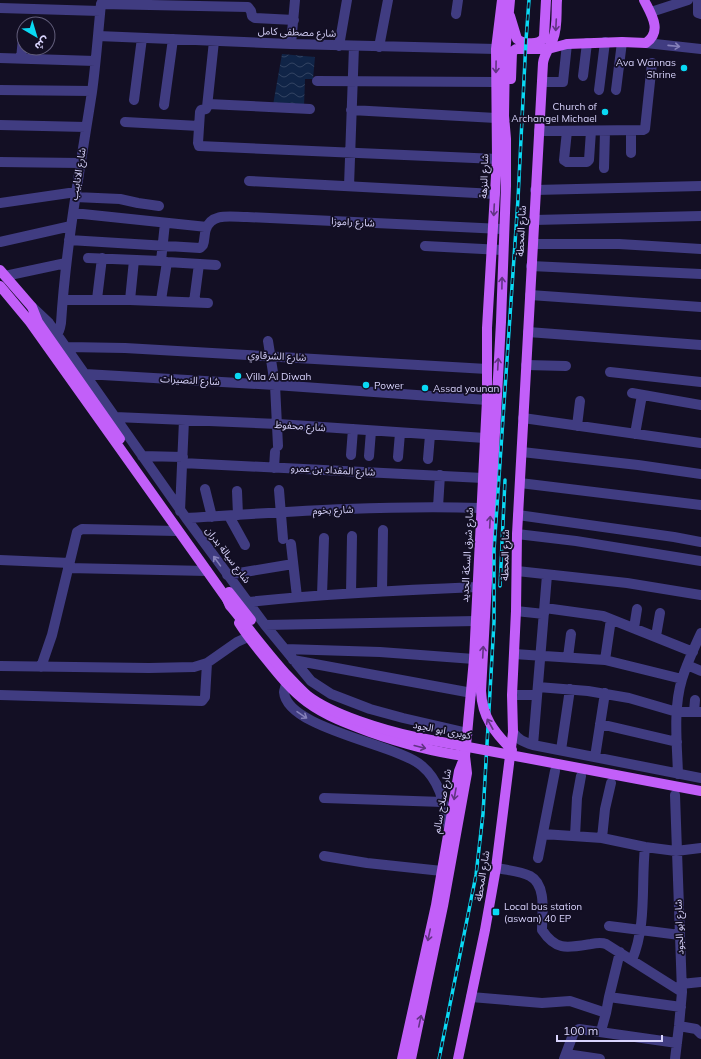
<svg xmlns="http://www.w3.org/2000/svg" width="701" height="1059" font-family="Mulish,'Noto Sans Arabic',sans-serif">
	<style>
		.water { fill: url(#water-waves) }
		.lines { fill: none; stroke-linecap: round; stroke-linejoin: round }
		.minor { stroke: #403c81; stroke-width: 10 }
		.major { stroke: #c25ff9; stroke-width: 10 }
		.rail-casing { stroke: #09d9f4; stroke-width: 3.5 }
		.rail { stroke: #130f24; stroke-width: 2; stroke-dasharray: 6; stroke-linecap: butt }
		.major-bridge { stroke: #c25ff9; stroke-width: 10 }
		.oneway { stroke: #623384 }
		.oneway2 { stroke: #8580b9 }
		.poi-dot { fill: #09d9f4; stroke: #130f24; stroke-width: 1.5 }
		.labels { text-anchor: middle; dominant-baseline: central; stroke-width: 3.5; stroke-linejoin: round; paint-order: stroke }
		.street-label { font-size: 10px; fill: #d9d4fd; stroke: #130f24 }
		.poi-label { font-size: 10px; fill: #d9d4fd; stroke: #130f24; text-anchor: start }
	</style>
	<defs>
		<pattern id="water-waves" width="16" height="10" patternUnits="userSpaceOnUse"><rect width="16" height="10" fill="#102447"/><path d="M0 5q4-4 8 0t8 0" fill="none" stroke="#324362"/></pattern>
	</defs>
	<rect width="100%" height="100%" fill="#130f24"/>
	<path class="water" d="M282 54 315 57 313 79H305L304 107 273 105Z"/>
	<g class="lines">
		<path class="minor" d="M698 0V13L701 14
			M101 4 248 7 251 11 252 16 255 18 294 20
			M0 8 100 11
			M651 12 688 0
			M456 14 458 0
			M98 36 291 44 496 49
			M214 41 207 107 206 109 201 110 200 112 198 143 199 146 497 159
			M646 43 701 49
			M291 44 295 0
			M339 46 347 0
			M379 47 388 0
			M0 58 95 61
			M21 59 23 38
			M583 76 587 43
			M317 81 495 82
			M542 82H563L567 44
			M0 90 92 91
			M599 90 605 42
			M616 90 622 42
			M134 100 142 38
			M208 104 310 109
			M164 105 173 39
			M351 110 496 118
			M125 122 199 126
			M0 125 86 127
			M539 131 643 130 645 129 652 63
			M567 131 564 160 567 162H587L589 160 591 131
			M631 153V131
			M0 162 80 163
			M604 168 605 131
			M249 181 495 194
			M349 186 354 46
			M535 190 701 186
			M75 197 120 199 138 203 159 206
			M0 203 76 192
			M73 213 207 227
			M534 220 701 216
			M69 240 200 248 203 245C205 240 204 234 206 229 212 212 232 217 247 217L502 229
			M0 242 71 226
			M533 244H619L701 249
			M425 246 502 250
			M88 258 161 261 167 262 216 265
			M161 261 165 223
			M531 266 701 274
			M5 276 66 263
			M530 295 701 307
			M97 299 102 258
			M63 300H130L208 303
			M130 300 134 260
			M161 300 167 262
			M194 302 199 264
			M32 307 49 323 186 518 265 625 311 681 331 694 370 709 403 718 468 733
			M528 332 701 345
			M54 338C59 333 60 329 61 323 66 245 80 169 92 92 96 63 98 33 101 4L103 0
			M268 341 275 385 278 446
			M67 347 125 348 487 369
			M526 365 566 366
			M610 372 701 382
			M85 374 275 385 487 400
			M632 393 701 405
			M115 417 278 424 485 438
			M523 418 701 443
			M577 426 580 401
			M635 434 642 395
			M522 452 638 465 701 474
			M351 455 353 429
			M142 456 183 457
			M369 456 371 431
			M398 457 400 433
			M428 459 430 435
			M182 463 483 478
			M274 468 275 452
			M520 483 701 505
			M205 489 212 517
			M279 490 283 539
			M237 491 238 515
			M438 507 440 475
			M180 511 184 420
			M518 515 674 537 701 542
			M229 516 245 545
			M186 518C284 512 383 505 481 508
			M517 534 576 541 701 561
			M291 544 297 597
			M0 560 70 563
			M68 568 207 571
			M517 571 627 583 701 595
			M227 575 293 564
			M382 591 383 530
			M351 593 352 536
			M322 595 324 538
			M248 602C324 594 401 590 477 587
			M545 608 603 616 693 652
			M516 611 544 614
			M265 625 476 621
			M634 628 637 609
			M656 636 660 613
			M285 649 380 652 474 659
			M514 654 605 660 682 679
			M568 657 571 634
			M293 660 472 693
			M605 660 611 619
			M687 665 701 671
			M0 666 149 668 194 667 207 663 237 642 248 637
			M41 667 52 635 77 532 82 529 177 531
			M286 683C286 686 284 690 284 692 287 729 397 744 422 766 441 782 444 805 449 829
			M538 687 588 691 629 698 677 712H701
			M0 695 202 701 205 697 207 663
			M512 695H537
			M694 712 695 700
			M600 724 677 742
			M513 732C518 740 524 742 533 745L701 778
			M533 745 547 575
			M561 750 570 689
			M595 757 605 693
			M678 774C677 743 673 709 682 679 687 663 694 648 701 633
			M324 798 443 802
			M543 834 602 838 645 847 676 851 701 848
			M575 836 577 798 581 776
			M602 838 605 809 611 783
			M324 856 367 863 442 871
			M538 858 555 771
			M496 868C507 870 520 871 530 876 547 885 542 914 542 930 556 951 567 948 591 944 596 943 601 942 606 944L682 992
			M609 926 680 935
			M632 960C647 925 641 884 645 847
			M681 984 701 982
			M471 997 542 1003 570 1001 606 1013 609 997 681 1007
			M609 997 620 952
			M679 1026 696 1029 701 1034
			M601 1031 606 1013
			M566 1054 600 1059
			M564 1059 574 1032 579 1029 677 1043
			M675 1059 679 1026 682 992 675 795"/>
		<path class="major" d="M510 16 517 39C523 44 540 46 544 37L546 0
			M511 79 512 52 516 49H548L567 44 622 42 646 43C663 31 651 14 644 0
			M0 270 32 307 38 322 120 439
			M0 286 30 322 227 599 230 606
			M239 623C247 636 257 648 267 660 279 675 291 690 307 702 326 716 348 724 370 732 401 743 433 752 465 756
			M481 691 501 322 506 186V139L504 116 505 54 510 0
			M402 1059 436 905 459 771 465 756
			M411 1059 443 906 467 773 465 756 474 659 487 400V328L497 159 496 49 502 0
			M458 1059 485 930 496 868 513 732 512 695 516 611 517 534 543 63C544 54 550 48 553 39 558 27 556 13 557 0"/>
		<g class="rail-casing">
			<path id="rail" d="M500 586 505 480
				M439 1059 476 875 483 814 494 622V550L518 199 526 40 529 0"/>
		</g>
		<use href="#rail" class="rail"/>
		<path class="major-bridge" d="M229 592 251 620
			M227 599 232 608C250 630 267 653 286 674 293 681 300 689 308 696 333 715 383 730 415 737L701 791
			M481 691C482 717 494 732 512 750"/>
	</g>
	<defs><path id="oneway-shaft" d="M-6 0H5M1.5-3L5.5 0L1.5 3" fill="none" stroke-width="1.6" stroke-linecap="round" stroke-linejoin="round"/></defs>
	<g class="oneway">
		<use href="#oneway-shaft" transform="translate(556 25) rotate(93)"/>
		<use href="#oneway-shaft" transform="translate(496 67) rotate(91)"/>
		<use href="#oneway-shaft" transform="translate(494 210) rotate(93)"/>
		<use href="#oneway-shaft" transform="translate(502 283) rotate(-89)"/>
		<use href="#oneway-shaft" transform="translate(498 364) rotate(-87)"/>
		<use href="#oneway-shaft" transform="translate(490 522) rotate(-87)"/>
		<use href="#oneway-shaft" transform="translate(483 652) rotate(-87)"/>
		<use href="#oneway-shaft" transform="translate(490 724) rotate(-119)"/>
		<use href="#oneway-shaft" transform="translate(420 747) rotate(14)"/>
		<use href="#oneway-shaft" transform="translate(455 794) rotate(100)"/>
		<use href="#oneway-shaft" transform="translate(429 935) rotate(102)"/>
		<use href="#oneway-shaft" transform="translate(420 1021) rotate(-78)"/>
	</g>
	<g class="oneway2">
		<use href="#oneway-shaft" transform="translate(674 46) rotate(6)"/>
		<use href="#oneway-shaft" transform="translate(217 561) rotate(-126)"/>
		<use href="#oneway-shaft" transform="translate(302 715) rotate(34)"/>
	</g>
	<g class="poi-dot">
		<circle cx="684" cy="68" r="4"/>
		<circle cx="605" cy="112" r="4"/>
		<circle cx="238" cy="376" r="4"/>
		<circle cx="366" cy="385" r="4"/>
		<circle cx="425" cy="388" r="4"/>
		<rect x="492" y="908" width="8" height="8" rx="2"/>
	</g>
	<g class="labels">
		<g class="street-label">
			<text transform="translate(297 32) rotate(2)">شارع مصطفى كامل</text>
			<text transform="translate(78 174) rotate(-81)">شارع الانابيب</text>
			<text transform="translate(484 176) rotate(-88)">شارع النزهة</text>
			<text transform="translate(353 222) rotate(3)">شارع راموزا</text>
			<text transform="translate(521 231) rotate(-87)">شارع المحطة</text>
			<text transform="translate(277 356) rotate(3)">شارع الشرقاوي</text>
			<text transform="translate(190 380) rotate(3)">شارع النصيرات</text>
			<text transform="translate(300 426) rotate(4)">شارع محفوظ</text>
			<text transform="translate(333 470) rotate(3)">شارع المقداد بن عمرو</text>
			<text transform="translate(333 510) rotate(-2)">شارع بخوم</text>
			<text transform="translate(228 555) rotate(53)">شارع سيالة بدران</text>
			<text transform="translate(467 555) rotate(-87)">شارع شرق السكة الحديد</text>
			<text transform="translate(505 555) rotate(-89)">شارع المحطة</text>
			<text transform="translate(442 730) rotate(11)">كوبرى ابو الجود</text>
			<text transform="translate(442 801) rotate(-80)">شارع صلاح سالم</text>
			<text transform="translate(482 876) rotate(-81)">شارع المحطة</text>
			<text transform="translate(679 927) rotate(-92)">شارع ابو الجود</text>
		</g>
		<g class="poi-label">
			<text x="676" y="62" text-anchor="end">Ava Wannas<tspan x="676" dy="12">Shrine</tspan></text>
			<text x="597" y="106" text-anchor="end">Church of<tspan x="597" dy="12">Archangel Michael</tspan></text>
			<text x="246" y="376">Villa Al Diwah</text>
			<text x="374" y="385">Power</text>
			<text x="433" y="388">Assad younan</text>
			<text x="504" y="906">Local bus station<tspan x="504" dy="12">(aswan) 40 EP</tspan></text>
		</g>
	</g>
	<g transform="translate(36 36) rotate(142)"><circle r="19" fill="#130f24" stroke="#625e7b"/>
	<path d="M0-3L7 15L0 10L-7 15Z" fill="#09d9f4"/>
	<text y="-6" font-size="11" font-weight="bold" text-anchor="middle" fill="#d9d4fd">ش</text>
	</g>
	<path d="M557 1035v6h105v-6" fill="none" stroke="#d9d4fd" stroke-width="2"/>
	<text x="563" y="1035" font-size="12" fill="#d9d4fd" stroke="#130f24" stroke-width="3" paint-order="stroke">100 m</text>
</svg>
